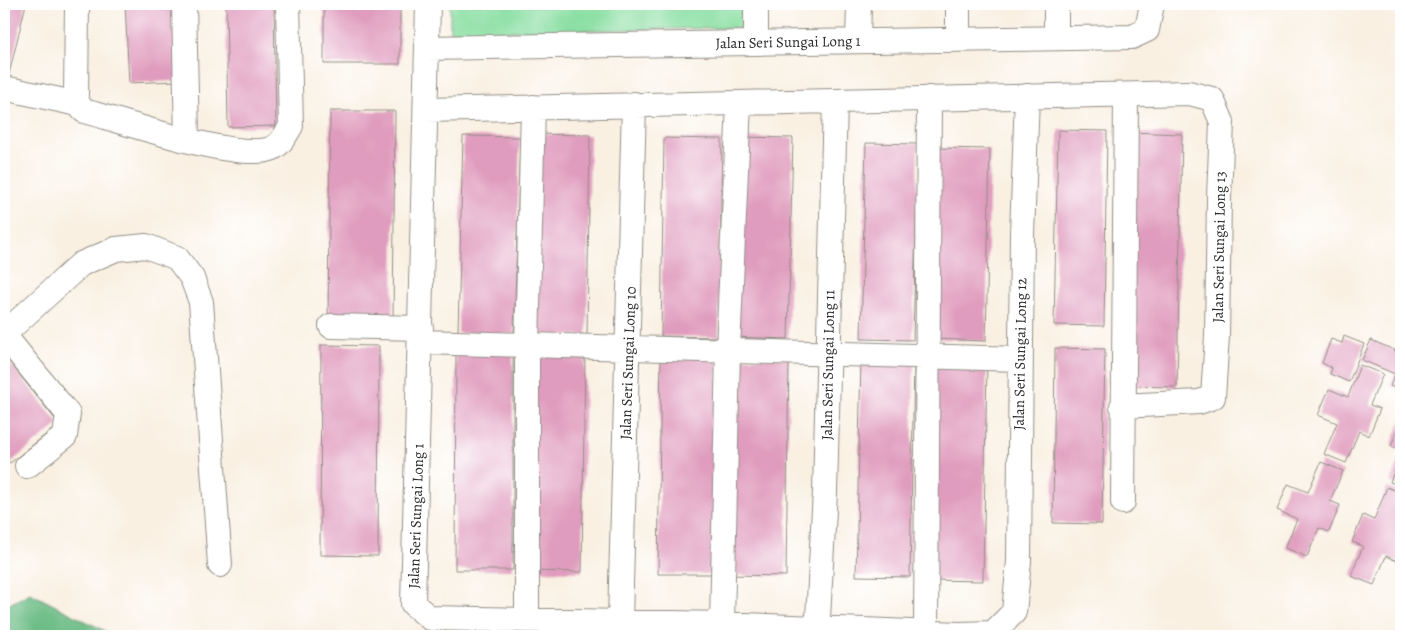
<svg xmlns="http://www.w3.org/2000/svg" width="1405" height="640" font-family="Alegreya,serif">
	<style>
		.green { fill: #88dea1; stroke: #5a8466 }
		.forest { fill: #6ebd87; stroke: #4c7459 }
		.building { fill: #e09cbe }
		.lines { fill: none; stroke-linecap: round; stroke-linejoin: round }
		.minor-casing { stroke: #928e86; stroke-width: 26 }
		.minor { stroke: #fff; stroke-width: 24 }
		.labels { text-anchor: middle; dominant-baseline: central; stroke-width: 4; stroke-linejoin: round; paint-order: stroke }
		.street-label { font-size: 15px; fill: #2b2b2b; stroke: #fff }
	</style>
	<rect width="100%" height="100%" fill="#fff"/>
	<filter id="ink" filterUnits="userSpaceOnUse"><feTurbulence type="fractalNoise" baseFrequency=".02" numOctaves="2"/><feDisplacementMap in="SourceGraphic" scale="10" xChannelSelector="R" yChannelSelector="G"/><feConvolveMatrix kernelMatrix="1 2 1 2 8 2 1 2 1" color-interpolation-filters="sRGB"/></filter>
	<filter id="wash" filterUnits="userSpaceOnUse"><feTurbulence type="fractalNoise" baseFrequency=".0096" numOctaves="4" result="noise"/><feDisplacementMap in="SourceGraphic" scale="20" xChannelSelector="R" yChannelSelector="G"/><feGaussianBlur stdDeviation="1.12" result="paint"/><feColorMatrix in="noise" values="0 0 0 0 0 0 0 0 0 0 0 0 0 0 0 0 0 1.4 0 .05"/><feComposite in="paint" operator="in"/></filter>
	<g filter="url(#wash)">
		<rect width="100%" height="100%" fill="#f9f0e2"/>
		<path class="green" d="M450 4H742V28L450 32Z"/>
		<path class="forest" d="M30 593 115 636H4V607Z"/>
		<g id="blocks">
			<path class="building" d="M4 4H26L8 78 4 77Z
				M125 4H173L177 81 129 83Z
				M226 4H274L276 126 228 127Z
				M324 4H400V64H324Z
				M330 111H395L393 323H328Z
				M1058 130 1107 131 1104 326 1054 325Z
				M1128 132 1182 134 1177 387 1123 386Z
				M534 134 590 135 587 335H532Z
				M463 136 520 137 514 334 458 333Z
				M738 137 793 138 788 339 734 337Z
				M664 138 722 139 719 337 661 336Z
				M866 143 918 144 913 340 861 339Z
				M936 148 990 149 986 341 932 339Z
				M1344 336 1364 344 1349 382 1330 374 1332 368 1322 363 1331 339 1342 343Z
				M1371 340 1401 353V390L1390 386 1395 374 1362 360Z
				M321 345 379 346 378 556 320 555Z
				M1055 348 1105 349 1102 524 1053 523Z
				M456 351 513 352V570H455Z
				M530 352 585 353 582 572 526 571Z
				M661 355 718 356 715 574H658Z
				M6 358 59 424 10 463 4 455V360Z
				M733 358H789L786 576 729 575Z
				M861 359 914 360 910 577 856 576Z
				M932 361 987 362 983 581 928 580Z
				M1360 365 1383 374 1370 405 1380 409 1369 436 1359 431 1346 463 1324 454 1337 423 1318 415 1329 389 1348 397Z
				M1401 421V450L1391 446Z
				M1401 454V486L1390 482Z
				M1321 462 1343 471 1330 501 1340 505 1329 532 1319 528 1307 557 1285 548 1297 519 1277 510 1288 484 1308 492Z
				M1387 487 1401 493V518L1396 530 1401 532V563L1386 556 1374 585 1351 576 1363 546 1352 542 1363 515 1374 520Z"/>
		</g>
	</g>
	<g filter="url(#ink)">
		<use href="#blocks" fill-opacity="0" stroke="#928e86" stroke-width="1"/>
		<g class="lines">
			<g class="minor-casing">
				<path id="minor" d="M77 4 76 97 78 104 84 111C125 122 229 158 267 150 279 148 285 136 291 126L288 4
					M184 4 187 139
					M428 4 413 604 430 618 722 624 959 634 993 633 1014 612 1019 561 1022 235 1027 96
					M756 4V42
					M1056 37V4
					M958 39V4
					M858 41 859 4
					M427 48 1132 37 1147 30 1152 4
					M4 88 78 104
					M426 110 1189 93 1212 99 1222 122 1219 198 1217 336 1213 397 1199 402 1122 406
					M331 326 421 328
					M4 334 81 264 116 249 146 246 177 258 192 278 201 302 220 565
					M4 335 68 414 65 436 27 466
					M421 342 1020 359
					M1123 502 1126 95
					M527 619V345L533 107
					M620 621 634 104
					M722 624 728 350 739 103
					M926 633 929 98
					M817 636 825 492 835 101"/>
			</g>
			<use href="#minor" class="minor"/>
		</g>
	</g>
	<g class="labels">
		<g class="street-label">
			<text transform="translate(788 42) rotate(-1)">Jalan Seri Sungai Long 1</text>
			<text transform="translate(1219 247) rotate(-89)">Jalan Seri Sungai Long 13</text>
			<text transform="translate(1020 354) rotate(-89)">Jalan Seri Sungai Long 12</text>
			<text transform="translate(628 363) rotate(-88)">Jalan Seri Sungai Long 10</text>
			<text transform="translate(828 365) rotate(-89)">Jalan Seri Sungai Long 11</text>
			<text transform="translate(416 516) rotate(-88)">Jalan Seri Sungai Long 1</text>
		</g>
	</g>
	<rect width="1405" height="640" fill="none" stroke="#fff" stroke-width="20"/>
</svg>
